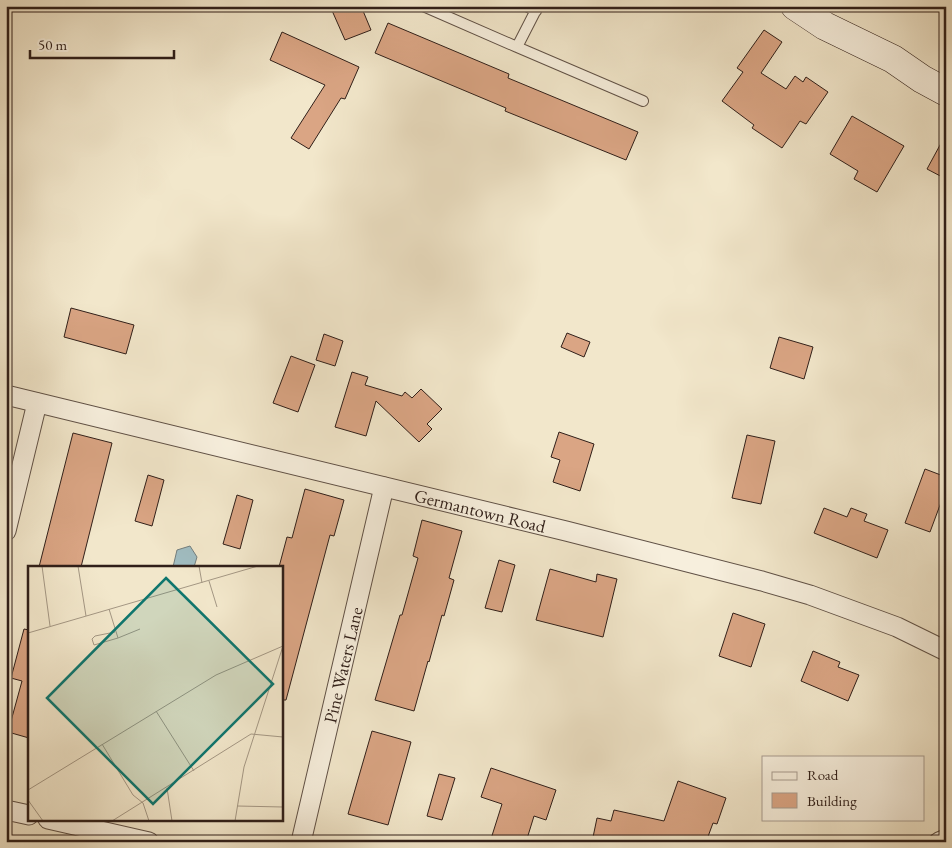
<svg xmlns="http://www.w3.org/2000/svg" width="952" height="848" font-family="'EB Garamond',serif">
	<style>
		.water { fill: #a0bdc2; stroke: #737e7e }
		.building { fill: #daa584; stroke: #301f19 }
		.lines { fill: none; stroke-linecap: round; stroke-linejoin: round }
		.lane-casing { stroke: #605146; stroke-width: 12 }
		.street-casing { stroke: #605146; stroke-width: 21 }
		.secondary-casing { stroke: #301f19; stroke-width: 29 }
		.lane { stroke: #f7efdd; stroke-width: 10 }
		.street { stroke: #f7efdd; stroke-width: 19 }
		.secondary { stroke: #f7efdd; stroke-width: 28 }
		.labels { text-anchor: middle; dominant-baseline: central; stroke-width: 4; stroke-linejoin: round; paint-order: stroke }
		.street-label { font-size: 18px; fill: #301f19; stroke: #f7efdd }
		.inset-road { fill: none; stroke: #a49784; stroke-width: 1 }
		.view { fill: #0f766e; fill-opacity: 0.15; stroke: #0f766e; stroke-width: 2.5 }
		.inset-edge { fill: none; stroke: #301f19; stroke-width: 2.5 }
	</style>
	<rect width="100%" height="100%" fill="#f2e7cb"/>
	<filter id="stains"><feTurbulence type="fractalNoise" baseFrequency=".004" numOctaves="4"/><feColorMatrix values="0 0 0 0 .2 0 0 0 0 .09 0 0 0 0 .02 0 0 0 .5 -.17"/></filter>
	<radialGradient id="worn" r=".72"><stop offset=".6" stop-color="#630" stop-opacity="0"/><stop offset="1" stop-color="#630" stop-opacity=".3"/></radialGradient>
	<path class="water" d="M190 546 197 557 194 567H173L177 550Z"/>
	<path class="building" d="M330 6H361L371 30 345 40Z
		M388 23 509 74 508 78 638 132 626 160 505 111 506 108 375 53Z
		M764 30 782 42 761 73 786 89 795 76 803 82 806 77 828 92 806 124 800 121 782 148 752 128 754 125 722 101 743 72 737 68Z
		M282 32 359 67 345 99 341 98 309 149 291 138 325 85 270 60Z
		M852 116 904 146 877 192 854 179 858 171 830 154Z
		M946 134V179L927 169Z
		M71 308 134 325 126 354 64 337Z
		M567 333 590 342 584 357 561 347Z
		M324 334 343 341 335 366 316 360Z
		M779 337 813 347 804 379 770 368Z
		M291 356 315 365 298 412 273 403Z
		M352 372 368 377 365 385 402 396 405 392 412 398 421 389 442 409 427 424 432 429 419 442 376 401 366 436 335 427Z
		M559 432 594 444 580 491 553 482 560 460 551 457Z
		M73 433 112 443 81 567H39Z
		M747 435 775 441 761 504 732 498Z
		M925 469 946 477V489L930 532 905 523Z
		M148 475 164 480 152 526 135 521Z
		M305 489 344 500 334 536 330 535 286 700H281V567H279L287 537 292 538Z
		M237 495 253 500 240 549 223 544Z
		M824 508 847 517 851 508 867 514 864 521 888 530 877 558 814 533Z
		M422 520 462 531 449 578 454 580 444 616 442 615 429 662 428 661 414 711 375 700 400 615H402L418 558 413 556Z
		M499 560 515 565 502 612 485 608Z
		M550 569 596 582 597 574 617 579 603 637 536 620Z
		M733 613 765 624 751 667 719 656Z
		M24 629 29 630V738L8 732 22 681 11 678Z
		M813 651 840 662 838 667 859 675 848 701 801 681Z
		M372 731 411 742 388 825 348 814Z
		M491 768 556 790 546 820 534 816 526 842 508 837 506 842H490L502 804 481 797Z
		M439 774 455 778 442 820 427 816Z
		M678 781 726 798 717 824 713 823 706 842H592L597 818 611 821 614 810 664 821Z"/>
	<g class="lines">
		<g class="lane-casing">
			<path id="lane" d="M423 6 517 47 538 6
				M526 6 536 11
				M517 47 643 101"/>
		</g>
		<g class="street-casing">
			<g id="street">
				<path id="s1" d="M6 395 566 531 762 581 810 595 897 627 946 651"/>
				<path d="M6 531 37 403"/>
				<path d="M6 810 29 815"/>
				<path d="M48 819 149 842"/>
				<path id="s2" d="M301 842 384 487"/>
				<path d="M939 842 946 839"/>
			</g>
		</g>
		<g class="secondary-casing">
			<path id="secondary" d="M795 6 825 26 893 59 922 79 946 92"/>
		</g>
		<use href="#lane" class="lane"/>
		<use href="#street" class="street"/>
		<use href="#secondary" class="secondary"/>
	</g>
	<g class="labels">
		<g class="street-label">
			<text stroke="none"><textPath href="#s1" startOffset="488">Germantown Road</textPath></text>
			<text stroke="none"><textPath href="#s2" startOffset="182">Pine Waters Lane</textPath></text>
		</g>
	</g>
	<g transform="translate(28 566)">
		<rect width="255" height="255" fill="#f2e7cb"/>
		<path class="inset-road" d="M14 0 22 60M50 0 58 50M171 0 174 17M181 15 189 41M81 43 90 72 66 79 64 73 67 70 87 66M0 67 230 0M90 72 112 63M128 145 166 205M74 178 105 229 115 237 121 255M139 222 144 255M0 224 188 109 255 80M0 234 15 255M209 240 255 241M84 255 223 168 255 171M207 255 216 201 255 80"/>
		<path class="view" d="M138 12 245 118 125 238 19 132Z"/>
		<rect width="255" height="255" class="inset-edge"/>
	</g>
	<rect width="952" height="848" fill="none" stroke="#f2e7cb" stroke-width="25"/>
	<rect x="8" y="8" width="937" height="833" fill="none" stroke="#301f19" stroke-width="2.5"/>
	<rect x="12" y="12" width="927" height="823" fill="none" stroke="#301f19"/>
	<rect x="762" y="756" width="162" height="65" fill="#f7efdd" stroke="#a79c8f"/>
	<rect x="772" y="772" width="25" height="8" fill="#f7efdd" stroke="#a79c8f"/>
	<text x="807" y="780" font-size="15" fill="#301f19">Road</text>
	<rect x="772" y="793" width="25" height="15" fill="#daa584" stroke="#a79c8f"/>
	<text x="807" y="806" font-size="15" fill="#301f19">Building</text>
	<path d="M30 50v8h144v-8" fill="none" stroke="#301f19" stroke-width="2.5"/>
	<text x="38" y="50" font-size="15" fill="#301f19" stroke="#f7efdd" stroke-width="4" paint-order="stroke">50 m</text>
	<rect width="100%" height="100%" filter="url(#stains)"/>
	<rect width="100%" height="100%" fill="url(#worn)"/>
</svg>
